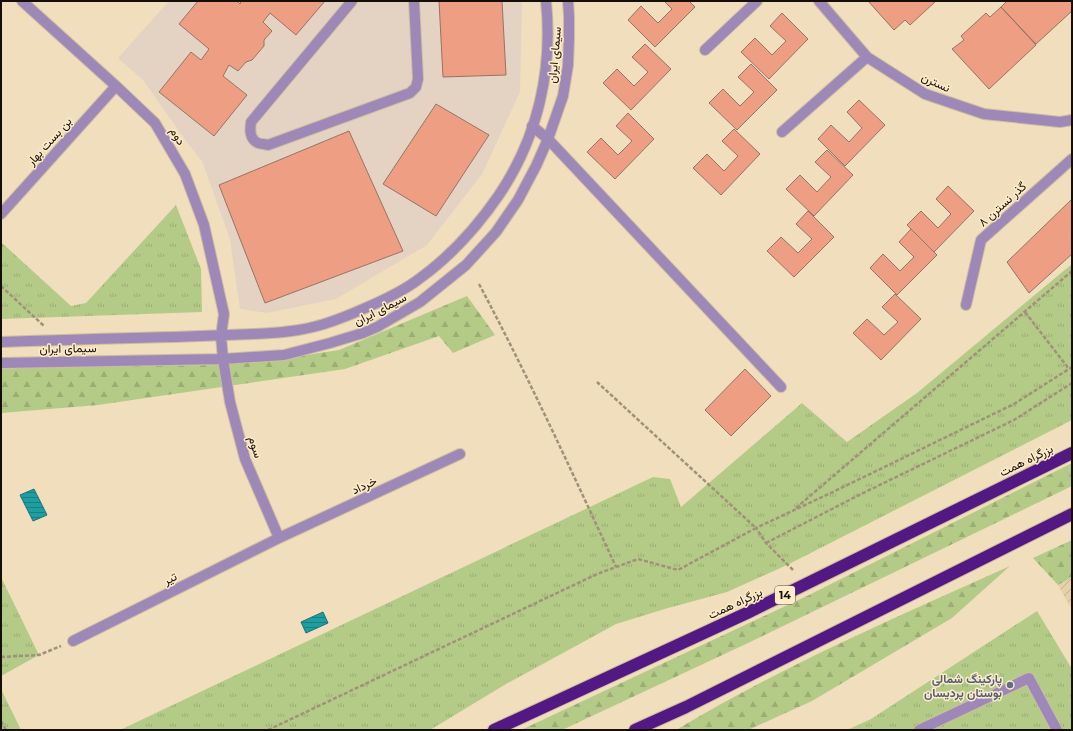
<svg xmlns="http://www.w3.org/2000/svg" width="1073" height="731" font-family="Montserrat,Vazirmatn,sans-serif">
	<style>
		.industrial { fill: url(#industrial-furrows) }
		.education { fill: #e4d3c2 }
		.forest { fill: url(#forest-firs) }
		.park { fill: url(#park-tufts) }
		.water { fill: url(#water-rules); stroke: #1b7372 }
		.building { fill: #ee9e83; stroke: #967367 }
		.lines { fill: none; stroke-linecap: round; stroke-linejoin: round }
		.minor-casing { stroke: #cdbd9f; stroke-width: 12 }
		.highway-casing { stroke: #cdbd9f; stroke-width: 14 }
		.path { stroke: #a09279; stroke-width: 2.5; stroke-dasharray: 4 2; stroke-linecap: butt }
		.minor { stroke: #9d88b8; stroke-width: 10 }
		.highway { stroke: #531982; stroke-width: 12 }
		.service-dot { fill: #5c6f8a; stroke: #fdebc9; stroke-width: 1.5 }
		.labels { text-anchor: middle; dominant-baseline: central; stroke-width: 3; stroke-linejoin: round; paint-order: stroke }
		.shield { fill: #fdebc9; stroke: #5a503f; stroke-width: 1 }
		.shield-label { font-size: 11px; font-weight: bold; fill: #140e04 }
		.street-label { font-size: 12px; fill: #140e04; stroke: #fdebc9 }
		.service-label { font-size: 12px; font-weight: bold; fill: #4e5e75; stroke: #fdebc9; text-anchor: end }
	</style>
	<defs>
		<pattern id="industrial-furrows" width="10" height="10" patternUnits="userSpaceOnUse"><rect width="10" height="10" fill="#e5d0a9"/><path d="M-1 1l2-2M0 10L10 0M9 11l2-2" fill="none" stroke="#c4b190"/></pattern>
		<pattern id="forest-firs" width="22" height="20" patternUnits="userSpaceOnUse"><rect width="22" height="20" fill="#b4cb87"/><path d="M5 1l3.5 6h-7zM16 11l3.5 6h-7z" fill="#9aad73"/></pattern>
		<pattern id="park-tufts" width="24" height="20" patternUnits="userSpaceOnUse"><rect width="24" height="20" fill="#b4cb87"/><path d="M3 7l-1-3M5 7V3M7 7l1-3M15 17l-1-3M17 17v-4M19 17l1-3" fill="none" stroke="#9aad73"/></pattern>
		<pattern id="water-rules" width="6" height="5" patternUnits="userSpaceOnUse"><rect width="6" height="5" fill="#1e9ea1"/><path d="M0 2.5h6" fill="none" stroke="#197f81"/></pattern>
	</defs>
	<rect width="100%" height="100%" fill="#f0debc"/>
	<path class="industrial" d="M1072 577V610L1058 585Z"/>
	<path class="education" d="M169 1H522L520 92 482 174 427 245 336 299 267 313 240 309 230 239 202 161 189 145 143 80 118 58Z"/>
	<path class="forest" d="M467 296 495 335 453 353 439 336 345 369 98 405 1 413V369L38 367 215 365 275 360 339 350Z
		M1072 463V486L748 643 562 730H521L809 595Z
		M1072 540V577L1058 585 1033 558Z
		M1010 566 952 618 812 701 748 730H676C782 666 897 617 1010 566Z"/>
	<path class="park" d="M176 205 201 269 202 312 1 319V244L2 243 71 306 86 303Z
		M1072 264V420L787 565 727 592 668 608 616 624 506 684 430 730H120L653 477 670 479 681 507 802 403 847 442 917 393Z
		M1 577 39 655 1 676Z
		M1037 611 1072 669V730H847L871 719Z
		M1 689 21 730H1Z"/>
	<path class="water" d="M34 489 47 515 33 521 20 495Z
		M323 612 328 623 306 633 301 622Z"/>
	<path class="building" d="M198 1H237L240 4 241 1H325L296 35 270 13 263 22 272 31 264 40V46L252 60 246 62 238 71 229 65 223 76 247 95 214 136 159 92 191 52 201 60 209 49 179 24Z
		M439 1H502L506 75 443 77Z
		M664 1H689L695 7 655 47 628 20 641 6 658 23 672 9Z
		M868 1H936L910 25 905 20 894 30Z
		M1007 1H1072V11L1036 44 1001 7Z
		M1001 7 1036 45 989 89 952 49 964 40 961 36 986 13 990 17Z
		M782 13 808 39 769 79 741 52 755 38 772 55 786 41 770 26Z
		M645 44 671 69 631 110 603 83 617 69 634 86 648 72 632 57Z
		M751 64 777 90 737 130 709 103 723 89 740 106 754 92 738 77Z
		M859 100 885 125 845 166 818 139 831 125 849 142 862 128 847 112Z
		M436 104 489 135 436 216 383 184Z
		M628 113 654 139 615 179 587 152 601 138 618 155 632 141 616 126Z
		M734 129 760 154 721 195 693 168 707 154 724 171 738 156 722 141Z
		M349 131 403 251 265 303 219 185Z
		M827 150 853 175 814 216 786 189 800 175 817 192 831 177 815 162Z
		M948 186 974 211 934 252 907 225 921 211 938 228 951 214 936 199Z
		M1072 199V254L1029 293 1007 262Z
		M808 211 834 237 794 277 767 251 781 237 798 253 812 239 796 224Z
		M911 229 937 255 897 295 870 268 883 254 900 271 914 257 899 242Z
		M895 294 921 319 881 360 853 333 867 319 884 335 898 322 882 307Z
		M745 369 771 396 731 436 705 410Z"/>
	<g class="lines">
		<g class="minor-casing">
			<path id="minor" d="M22 1 116 86 155 123 185 174 204 225 224 314 221 336 223 359 230 402 245 459 279 538
				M352 1 251 122C250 129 249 139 258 143 260 144 265 144 268 145L410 93 416 87 418 79 414 1
				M819 1 867 57 925 94 984 114 1060 122 1072 120
				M705 50 757 1
				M532 126 548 139 781 387
				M782 132 867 57
				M1 214 116 86
				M966 305 981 240 1072 159
				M1 342C59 340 117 338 174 337 201 336 227 335 253 334 274 333 294 332 313 327 330 323 347 316 363 309 382 301 402 292 419 279 451 256 477 227 499 195 538 137 553 70 546 1
				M1 363 223 359 284 355 330 343 363 333 377 327 420 302 466 265 496 232 518 200 536 166 548 139 563 96 568 65 569 38V16L568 1
				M73 641 279 538 460 454
				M919 730 1029 678 1057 730"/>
		</g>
		<g class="highway-casing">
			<path id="highway" d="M494 730 747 613 1072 453
				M635 730 686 707 1072 514"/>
		</g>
		<path class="path" d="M479 284C528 376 572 472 616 567
			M1 286 44 326
			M1025 312 1069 369
			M796 508 1072 271
			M766 543 861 494 1014 420 1072 383
			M793 570 766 543 756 528 837 490 1014 404 1072 367
			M1 657 39 655 61 646
			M1 721 6 730
			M268 730 597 574 638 559 678 570 756 528 597 382"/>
		<use href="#minor" class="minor"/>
		<use href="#highway" class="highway"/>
	</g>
	<circle class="service-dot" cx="1010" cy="685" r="4"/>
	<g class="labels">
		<rect class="shield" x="775" y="586" width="20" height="18" rx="3"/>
		<g class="shield-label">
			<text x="785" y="595">14</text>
		</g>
		<g class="street-label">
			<text transform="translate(554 55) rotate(-85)">سیمای ایران</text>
			<text transform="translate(936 82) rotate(25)">نسترن</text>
			<text transform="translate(178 136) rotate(59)">دوم</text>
			<text transform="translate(49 141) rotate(-48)">بن بست بهار</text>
			<text transform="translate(1002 204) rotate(-42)">گذر نسترن ۸</text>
			<text transform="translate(380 309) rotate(-27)">سیمای ایران</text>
			<text transform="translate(68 348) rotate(-1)">سیمای ایران</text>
			<text transform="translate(256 447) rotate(73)">سوم</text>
			<text transform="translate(1026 460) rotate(-26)">بزرگراه همت</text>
			<text transform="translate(364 485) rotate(-25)">خرداد</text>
			<text transform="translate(170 578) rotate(-26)">تیر</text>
			<text transform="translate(735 603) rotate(-25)">بزرگراه همت</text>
		</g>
		<g class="service-label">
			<text x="1002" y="678">پارکینگ شمالی<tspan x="1002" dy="14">بوستان پردیسان</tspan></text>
		</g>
	</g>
	<rect width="1073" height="731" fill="none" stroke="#140e04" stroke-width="4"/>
</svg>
